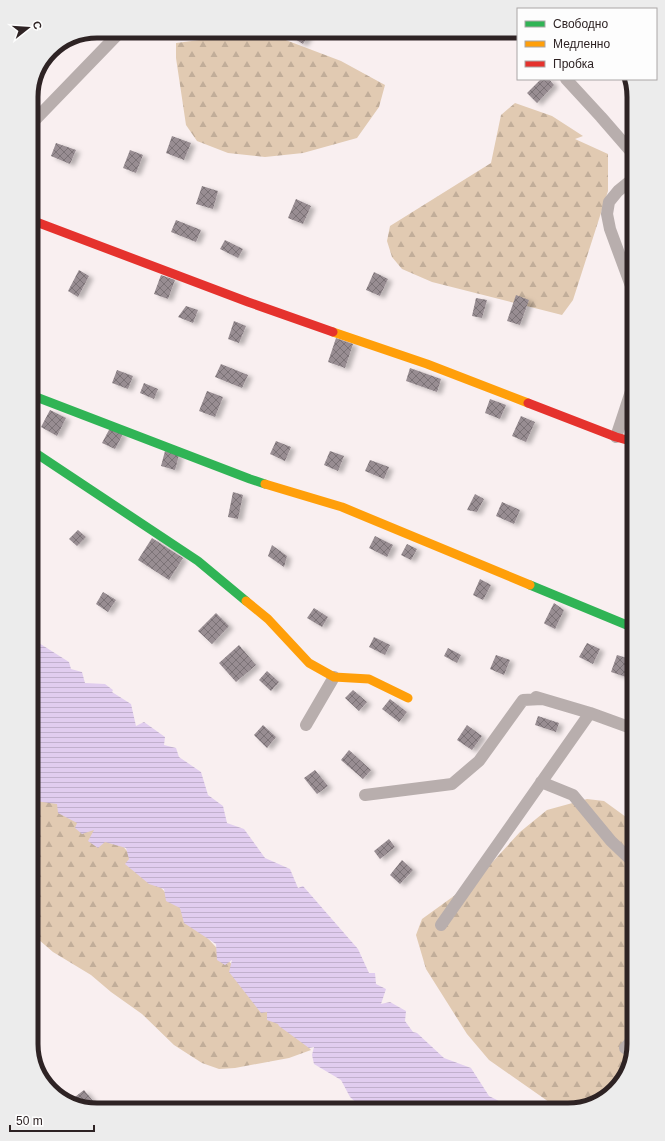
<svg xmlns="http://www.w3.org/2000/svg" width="665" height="1141" font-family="Helvetica,sans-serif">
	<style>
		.forest { fill: url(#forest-firs) }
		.water { fill: url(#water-rules) }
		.building { fill: url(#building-cross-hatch); filter: url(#shadow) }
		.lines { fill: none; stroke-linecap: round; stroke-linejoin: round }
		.street { stroke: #b8aead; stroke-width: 12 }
		.fast { stroke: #30b455; stroke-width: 9 }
		.slow { stroke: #ff9f0a; stroke-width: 9 }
		.jam { stroke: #e5322d; stroke-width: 9 }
		.rim { fill: none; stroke: #2e2324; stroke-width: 5 }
	</style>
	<defs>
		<pattern id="forest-firs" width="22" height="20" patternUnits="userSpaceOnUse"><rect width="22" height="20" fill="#e1cab2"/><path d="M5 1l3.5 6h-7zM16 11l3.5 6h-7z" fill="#c1ad99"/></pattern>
		<pattern id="water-rules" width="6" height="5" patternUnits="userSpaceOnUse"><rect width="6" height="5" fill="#e1cdef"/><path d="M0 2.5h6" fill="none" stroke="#c1b0cd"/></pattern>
		<pattern id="building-cross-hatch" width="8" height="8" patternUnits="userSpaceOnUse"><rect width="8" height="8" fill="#988d92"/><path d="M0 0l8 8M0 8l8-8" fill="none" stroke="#7c7377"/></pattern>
		<filter id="shadow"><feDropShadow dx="4.5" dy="2.5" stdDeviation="2" flood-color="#0004"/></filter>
	</defs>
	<rect width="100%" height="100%" fill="#f9eff0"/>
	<path class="forest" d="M247 34 283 39 341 61 385 85 379 107 357 138 303 153 265 157 228 153 197 141 186 125 176 58V43Z
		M515 103 552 116 583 136 575 139 608 154V191L573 300 562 315 432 282 402 269 392 257 387 241 390 226 491 163 501 115Z
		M31 775 79 799 311 1050 289 1058 235 1068 219 1069 202 1063 174 1045 142 1014 111 992 91 975 53 952 31 933Z
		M587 799 604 801 626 817 634 827V1044L623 1081 597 1103 568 1110H564L549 1102 489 1060 467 1034 426 969 416 935 422 919 476 880 520 832 547 810Z"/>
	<path class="water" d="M31 638 69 662 71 669 82 672 85 683 105 684 113 690 112 692 131 704 136 726 144 722 165 737 164 745 176 748 179 757 201 772 208 795 223 806 227 823 244 829 265 858 290 869 298 888 303 886 358 949 369 973H375L376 984 386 989 381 1004 390 1002 406 1011 405 1021 413 1032 417 1033 444 1058 471 1068 489 1096 499 1101 504 1110H364L350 1097 341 1080 314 1064 312 1055 314 1047 309 1048 279 1026 278 1024 267 1020V1012L261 1013 229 972 232 960 225 965 217 960 216 944 184 923 180 908 166 901 164 889 149 884 125 864 129 859 126 848 105 842 98 848 88 841 94 830 82 834 75 828 77 823 58 813 57 804 35 801 38 798 31 788 36 786 35 781 31 783Z"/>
	<path class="building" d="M293 31H311L303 44 290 36Z
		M541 79H549L554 85 537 103 527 93Z
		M172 136 191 143 184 160 166 153Z
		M56 143 76 150 70 164 51 156Z
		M130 150 143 155 136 173 123 168Z
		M202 186 218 191 213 209 196 204Z
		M296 199 311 206 303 224 288 218Z
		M176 220 201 230 196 242 171 232Z
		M225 240 243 249 238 258 220 249Z
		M79 270 89 276 78 297 68 291Z
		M374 272 388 279 380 296 366 290Z
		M161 275 175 280 168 299 154 294Z
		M516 295 529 300 520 325 507 321Z
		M476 298 487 300 482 318 472 316Z
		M186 306 198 310 193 323 178 317Z
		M234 321 246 326 239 343 228 339Z
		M336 338 353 344 345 368 328 362Z
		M221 364 248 375 242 388 215 377Z
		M410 368 441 379 437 392 406 381Z
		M117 370 133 376 128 389 112 383Z
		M144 383 158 389 154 399 140 393Z
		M207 391 223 397 215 417 199 411Z
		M490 399 506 405 500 419 485 413Z
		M50 410 66 418 57 436 41 427Z
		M521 416 535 422 526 442 512 436Z
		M110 428 123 434 115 449 102 443Z
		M276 441 291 447 285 461 270 454Z
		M165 451 179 455 175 470 161 466Z
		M330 451 344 456 338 471 324 465Z
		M370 460 389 467 384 479 365 471Z
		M628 489H634V505L626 504Z
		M233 492 243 495 238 519 228 517Z
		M475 494 484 499 477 512 467 510Z
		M502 502 520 510 514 524 496 516Z
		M78 530 86 537 77 546 69 539Z
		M375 536 393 545 387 557 369 548Z
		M152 538 183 558 169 580 138 560Z
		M407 544 417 549 411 560 401 555Z
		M272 545 287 556 284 567 268 556Z
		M480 579 491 585 483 600 473 595Z
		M103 592 116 600 108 612 96 604Z
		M554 603 564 610 555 629 545 624 544 623Z
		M314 608 328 617 322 627 307 618Z
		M216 613 229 626 212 644 198 631Z
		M374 637 390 645 385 655 369 647Z
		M587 643 600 649 593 664 579 657Z
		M239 645 256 665 236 682 219 663Z
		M448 648 461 655 457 663 444 656Z
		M496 655 510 660 504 675 490 669Z
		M617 655 634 660V664L629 678 611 672Z
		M267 671 279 682 271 691 259 680Z
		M353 690 367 702 359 711 345 698Z
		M390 699 407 712 399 722 382 709Z
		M538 716 559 723 556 732 535 725Z
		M263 725 276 737 267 748 254 735Z
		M467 725 482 736 472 750 457 740Z
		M349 750 371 770 363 779 341 760Z
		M315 770 328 786 317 794 304 778Z
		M389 839 395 847 380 859 374 851Z
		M402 860 413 870 400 884 390 875Z
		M84 1090 94 1102 87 1108 75 1104 71 1100Z"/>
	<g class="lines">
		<path class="street" d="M566 79 601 117 634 155
			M31 124 121 31
			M634 294 610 229 607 214 609 202 618 191 634 178
			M616 437 623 416 634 382
			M536 697 590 713 634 729
			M306 725 334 677
			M541 782 573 795 611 841 634 863
			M365 795 452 784 479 761 523 700 542 699
			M441 925 590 713
			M625 1048 634 1038"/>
		<path class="fast" d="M31 395 250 479 265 484
			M31 450 198 561 246 601
			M530 585 634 628"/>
		<path class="slow" d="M333 332 427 364 528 403
			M265 484 342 507 530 585
			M246 601 268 619 309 663 334 677 369 679 408 698"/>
		<path class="jam" d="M31 220 248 302 333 332
			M528 403 616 437 634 442"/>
	</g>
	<path d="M0 0H665V1141H0ZM97 38H568A59 59 0 0 1 627 97V1044A59 59 0 0 1 568 1103H97A59 59 0 0 1 38 1044V97A59 59 0 0 1 97 38Z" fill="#ececec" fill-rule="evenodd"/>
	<path class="rim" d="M97 38H568A59 59 0 0 1 627 97V1044A59 59 0 0 1 568 1103H97A59 59 0 0 1 38 1044V97A59 59 0 0 1 97 38Z"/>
	<rect x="517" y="8" width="140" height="72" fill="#fdfdfd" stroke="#aaa6a6"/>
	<rect x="525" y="21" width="20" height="6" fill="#30b455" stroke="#aaa6a6"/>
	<text x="553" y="28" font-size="12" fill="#2e2324">Свободно</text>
	<rect x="525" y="41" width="20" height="6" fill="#ff9f0a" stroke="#aaa6a6"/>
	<text x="553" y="48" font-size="12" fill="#2e2324">Медленно</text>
	<rect x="525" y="61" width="20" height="6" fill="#e5322d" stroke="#aaa6a6"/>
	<text x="553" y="68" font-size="12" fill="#2e2324">Пробка</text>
	<g transform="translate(28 28) rotate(73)" stroke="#fdfdfd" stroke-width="3" paint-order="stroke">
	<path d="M0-3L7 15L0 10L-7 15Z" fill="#2e2324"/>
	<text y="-6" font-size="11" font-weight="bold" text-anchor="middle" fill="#2e2324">С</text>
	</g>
	<path d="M10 1125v6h84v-6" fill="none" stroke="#2e2324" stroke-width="2"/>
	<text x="16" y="1125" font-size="12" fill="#2e2324" stroke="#fdfdfd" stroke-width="3" paint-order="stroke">50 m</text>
</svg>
